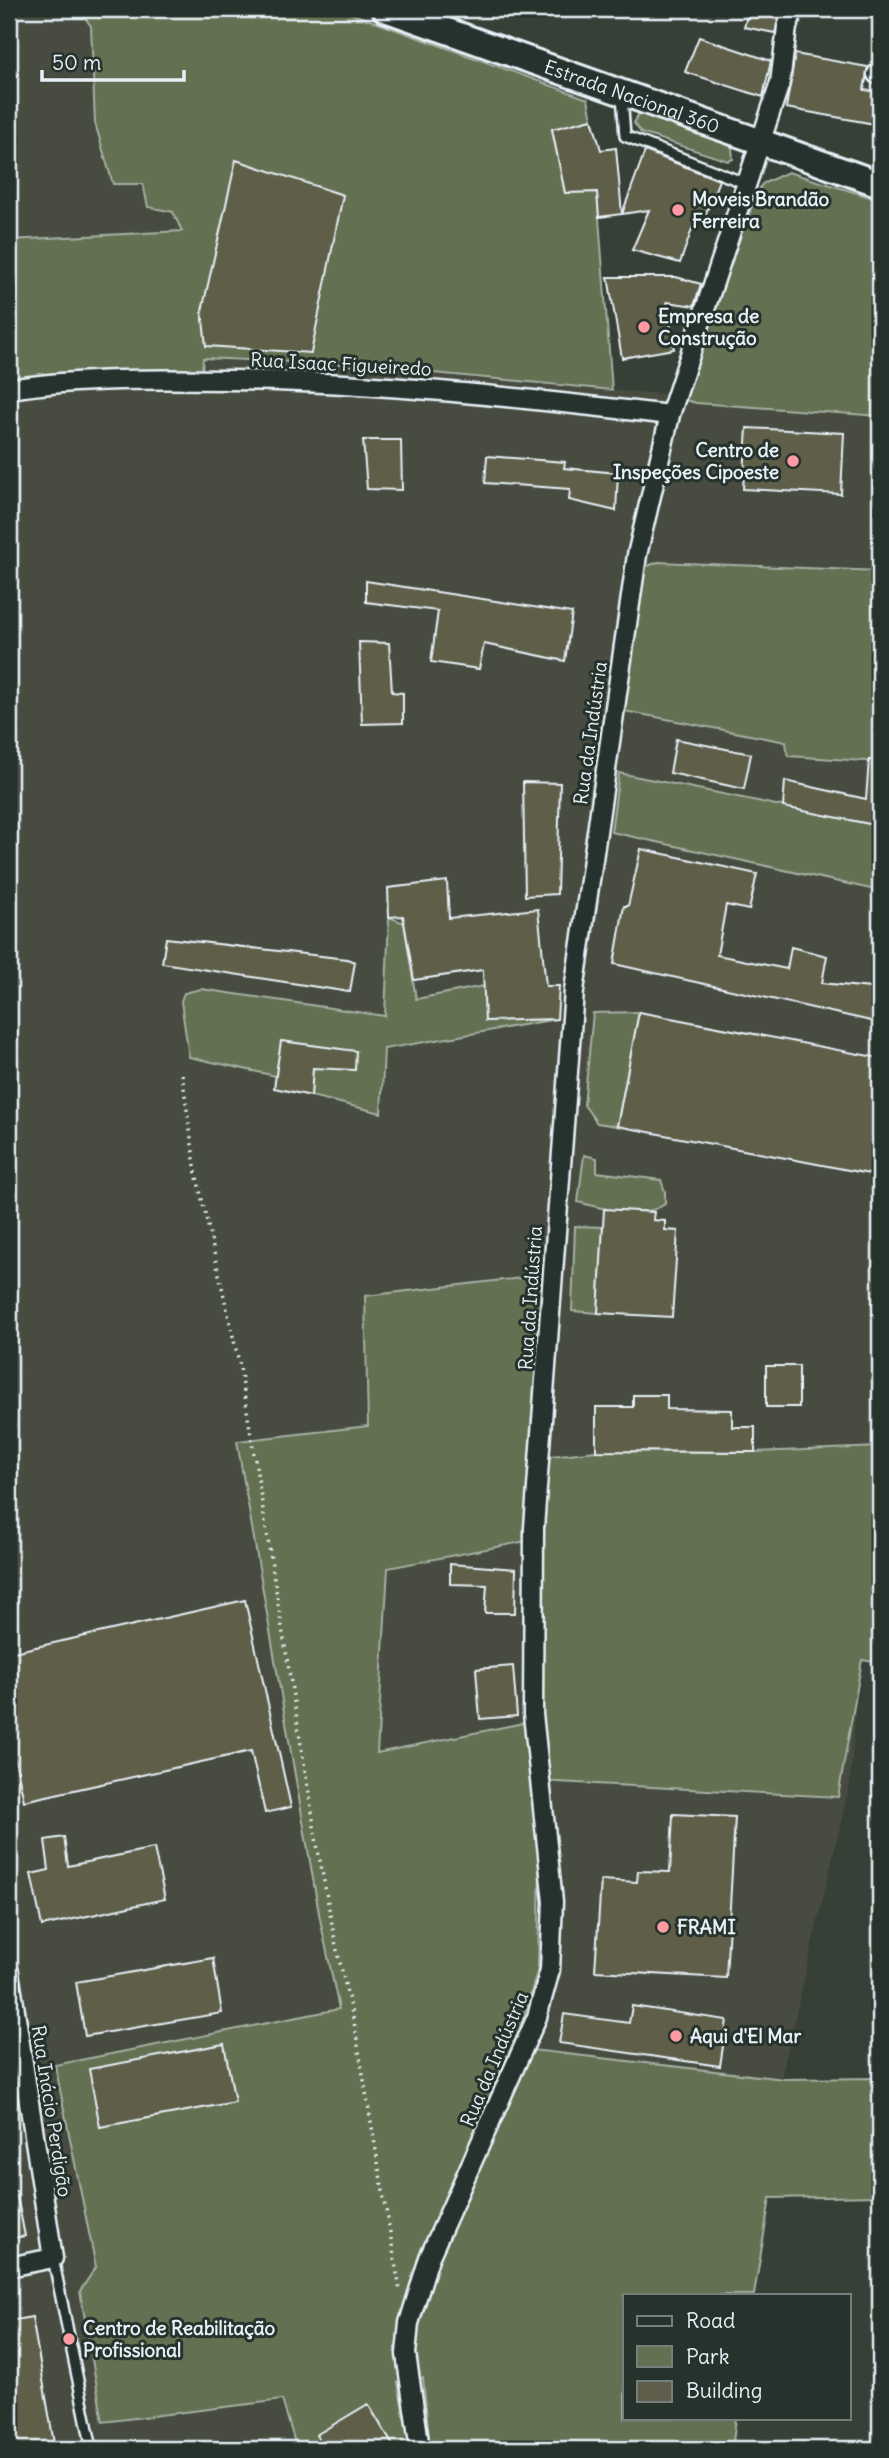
<svg xmlns="http://www.w3.org/2000/svg" width="889" height="2458" font-family="Delius,sans-serif">
	<style>
		.built { fill: #464c40 }
		.green { fill: #637051; stroke: #a6b0a4; stroke-width: 2 }
		.building { fill: #5f5e4a; stroke: #e8f1f8; stroke-width: 2 }
		.lines { fill: none; stroke-linecap: round; stroke-linejoin: round }
		.lane-casing { stroke: #e8f1f8; stroke-width: 14 }
		.street-casing { stroke: #e8f1f8; stroke-width: 23 }
		.secondary-casing { stroke: #e8f1f8; stroke-width: 30 }
		.path { stroke: #e8f1f8; stroke-width: 3.5; stroke-dasharray: 2 5; stroke-linecap: butt }
		.lane { stroke: #26332d; stroke-width: 9 }
		.street { stroke: #26332d; stroke-width: 18 }
		.secondary { stroke: #26332d; stroke-width: 24 }
		.poi-dot { fill: #ff9aa2; stroke: #26332d; stroke-width: 2.5 }
		.labels { text-anchor: middle; dominant-baseline: central; stroke-width: 6; stroke-linejoin: round; paint-order: stroke }
		.street-label { font-size: 19px; fill: #e8f1f8; stroke: #26332d }
		.poi-label { font-size: 19px; font-weight: bold; fill: #e8f1f8; stroke: #26332d; text-anchor: start }
	</style>
	<rect width="100%" height="100%" fill="#374036"/>
	<filter id="ink" filterUnits="userSpaceOnUse"><feTurbulence type="fractalNoise" baseFrequency=".0143" numOctaves="2"/><feDisplacementMap in="SourceGraphic" scale="14" xChannelSelector="R" yChannelSelector="G"/><feConvolveMatrix kernelMatrix="1 2 1 2 8 2 1 2 1" color-interpolation-filters="sRGB"/></filter>
	<g filter="url(#ink)">
		<path class="built" d="M9 9H295L540 106 610 390 880 410V1447L876 1448 850 1783 768 2134 625 2295V2418H737L736 2449H9Z"/>
		<path class="green" d="M79 9H339L588 99 592 119 552 130 565 193 597 192 612 390 339 364 203 358 202 372 9 381V240L182 231 173 212 148 207 143 184H113L95 123 91 26Z
			M639 113 725 142 732 147 733 159 728 161 641 133 634 123Z
			M788 172 880 200V416L696 403 679 398 754 201 762 184Z
			M658 562 880 571V762L788 756 786 742 619 710 640 569Z
			M619 773 880 826V891L611 832Z
			M389 917 404 923 416 999 484 986 485 1021 557 1019 384 1049 381 1113 311 1096 313 1068 355 1051 282 1041 276 1076 189 1057 181 1001 184 993 201 989 385 1016Z
			M639 1012 617 1126 597 1123 584 1105 593 1013Z
			M584 1155 597 1158V1172L661 1180 665 1192V1204C643 1220 603 1209 578 1202Z
			M575 1226 603 1227 598 1313 572 1311Z
			M538 1276 548 1277 532 1540 388 1568 377 1753 528 1722 540 1863 538 1969 514 2048 784 2079 880 2078V2196L770 2198 754 2295H625V2418H736L732 2449H430L423 2378 398 2382 410 2449H395L368 2404 317 2436 325 2449H297L282 2400 103 2422 80 2291 96 2267 55 2065 339 2009 320 1919 237 1441 368 1426 365 1296Z
			M880 1447V1663L862 1660 838 1797 540 1781 543 1457 596 1451 755 1452Z"/>
		<path class="building" d="M749 9H782L775 33 744 27Z
			M699 37 771 61 763 97 685 72Z
			M795 54 868 67 864 90 880 92V125L786 108Z
			M592 119 601 150 616 148 622 214 599 217 597 192 565 193 552 129Z
			M645 151 719 180 703 221 696 218 680 263 632 250 649 210 622 214Z
			M236 160 343 195 311 353 206 346 202 311Z
			M608 277H676L701 284 694 306 667 302 674 349 622 358Z
			M747 428 844 433 841 494 743 489Z
			M363 440H401L402 490 367 489Z
			M487 456 565 462 564 468 618 473 616 511 569 500 570 489 485 483Z
			M366 581 572 613 565 661 484 644 479 669 431 662 438 611 366 602Z
			M359 642 389 643 392 692 403 693V723L362 724Z
			M676 739 751 754 744 789 670 773Z
			M869 760H880V826L783 807 785 781 866 799Z
			M523 782 560 783 557 894 525 896Z
			M641 849 757 874 749 910 726 905 717 955 787 969 791 947 827 956 822 983 880 989V1023L614 964 624 906H628Z
			M447 881 449 918 538 909 546 986H559L557 1019 485 1021 483 970 414 980 403 916 389 917 388 888Z
			M166 938 347 959 355 962 350 992 162 963Z
			M639 1012 880 1058V1176L617 1126Z
			M281 1041 356 1051 355 1070 313 1068 311 1096 274 1088Z
			M604 1209 654 1212 653 1220 665 1221V1230L678 1231 672 1317 598 1313Z
			M766 1366H799V1407H766Z
			M633 1395H667V1409L732 1410V1427H755V1452L596 1451V1407H633Z
			M450 1564 516 1569 515 1613H485L487 1585 450 1584Z
			M245 1600 291 1807 265 1813 251 1751 24 1801 9 1732V1653Z
			M513 1666 517 1716 480 1719 476 1669Z
			M673 1814 735 1817 726 1978 595 1971 601 1880 637 1882 638 1871 670 1872Z
			M64 1837 68 1866 154 1848 165 1899 42 1926 31 1874 49 1870 45 1840Z
			M213 1958 222 2013 85 2036 76 1982Z
			M632 2006 727 2020 720 2066 559 2043 564 2014 629 2023Z
			M224 2044 235 2102 100 2127 89 2069Z
			M9 2191H16L25 2236 9 2239Z
			M32 2317 55 2449H9V2321Z
			M368 2404 395 2449H325L316 2435Z"/>
		<g class="lines">
			<g class="lane-casing">
				<path id="lane" d="M622 96 625 136 747 184
					M53 2258 92 2449"/>
			</g>
			<g class="street-casing">
				<path id="street" d="M877 74 880 75
					M9 389C82 378 157 379 231 380 379 382 523 398 670 415
					M9 1972 53 2258 9 2267
					M420 2449 406 2354 409 2323 429 2258 537 2017 550 1970 553 1902 533 1714 534 1528 574 991 637 555 670 415 780 83 787 27 794 9"/>
			</g>
			<g class="secondary-casing">
				<g id="secondary">
					<path id="s1" d="M385 9 880 184"/>
				</g>
			</g>
			<path class="path" d="M182 1074 196 1173 240 1367 317 1844 336 1946 354 2022 400 2291"/>
			<use href="#lane" class="lane"/>
			<use href="#street" class="street"/>
			<use href="#secondary" class="secondary"/>
		</g>
	</g>
	<g class="poi-dot">
		<circle cx="678" cy="210" r="7"/>
		<circle cx="644" cy="327" r="7"/>
		<circle cx="793" cy="461" r="7"/>
		<circle cx="663" cy="1927" r="7"/>
		<circle cx="676" cy="2036" r="7"/>
		<circle cx="69" cy="2339" r="7"/>
	</g>
	<g class="labels">
		<g class="street-label">
			<text stroke="none"><textPath href="#s1" startOffset="262">Estrada Nacional 360</textPath></text>
			<text transform="translate(341 364) rotate(3)">Rua Isaac Figueiredo</text>
			<text transform="translate(590 733) rotate(-82)">Rua da Indústria</text>
			<text transform="translate(530 1298) rotate(-86)">Rua da Indústria</text>
			<text transform="translate(494 2059) rotate(-67)">Rua da Indústria</text>
			<text transform="translate(52 2111) rotate(81)">Rua Inácio Perdigão</text>
		</g>
		<g class="poi-label">
			<text x="692" y="199">Moveis Brandão<tspan x="692" dy="22">Ferreira</tspan></text>
			<text x="658" y="316">Empresa de<tspan x="658" dy="22">Construção</tspan></text>
			<text x="779" y="450" text-anchor="end">Centro de<tspan x="779" dy="22">Inspeções Cipoeste</tspan></text>
			<text x="677" y="1927">FRAMI</text>
			<text x="690" y="2036">Aqui d'El Mar</text>
			<text x="83" y="2328">Centro de Reabilitação<tspan x="83" dy="22">Profissional</tspan></text>
		</g>
	</g>
	<rect width="889" height="2458" fill="none" stroke="#26332d" stroke-width="35"/>
	<rect x="18" y="18" width="854" height="2423" fill="none" stroke="#e8f1f8" stroke-width="2.5" filter="url(#ink)"/>
	<rect x="623" y="2294" width="228" height="126" fill="#26332d" stroke="#747f7e" stroke-width="2"/>
	<rect x="637" y="2316" width="35" height="10" fill="#26332d" stroke="#747f7e" stroke-width="2"/>
	<text x="686" y="2328" font-size="21" fill="#e8f1f8">Road</text>
	<rect x="637" y="2346" width="35" height="21" fill="#637051" stroke="#747f7e" stroke-width="2"/>
	<text x="686" y="2364" font-size="21" fill="#e8f1f8">Park</text>
	<rect x="637" y="2381" width="35" height="21" fill="#5f5e4a" stroke="#747f7e" stroke-width="2"/>
	<text x="686" y="2398" font-size="21" fill="#e8f1f8">Building</text>
	<path d="M42 70v10h142v-10" fill="none" stroke="#e8f1f8" stroke-width="3.5"/>
	<text x="52" y="70" font-size="21" fill="#e8f1f8" stroke="#26332d" stroke-width="5" paint-order="stroke">50 m</text>
</svg>
